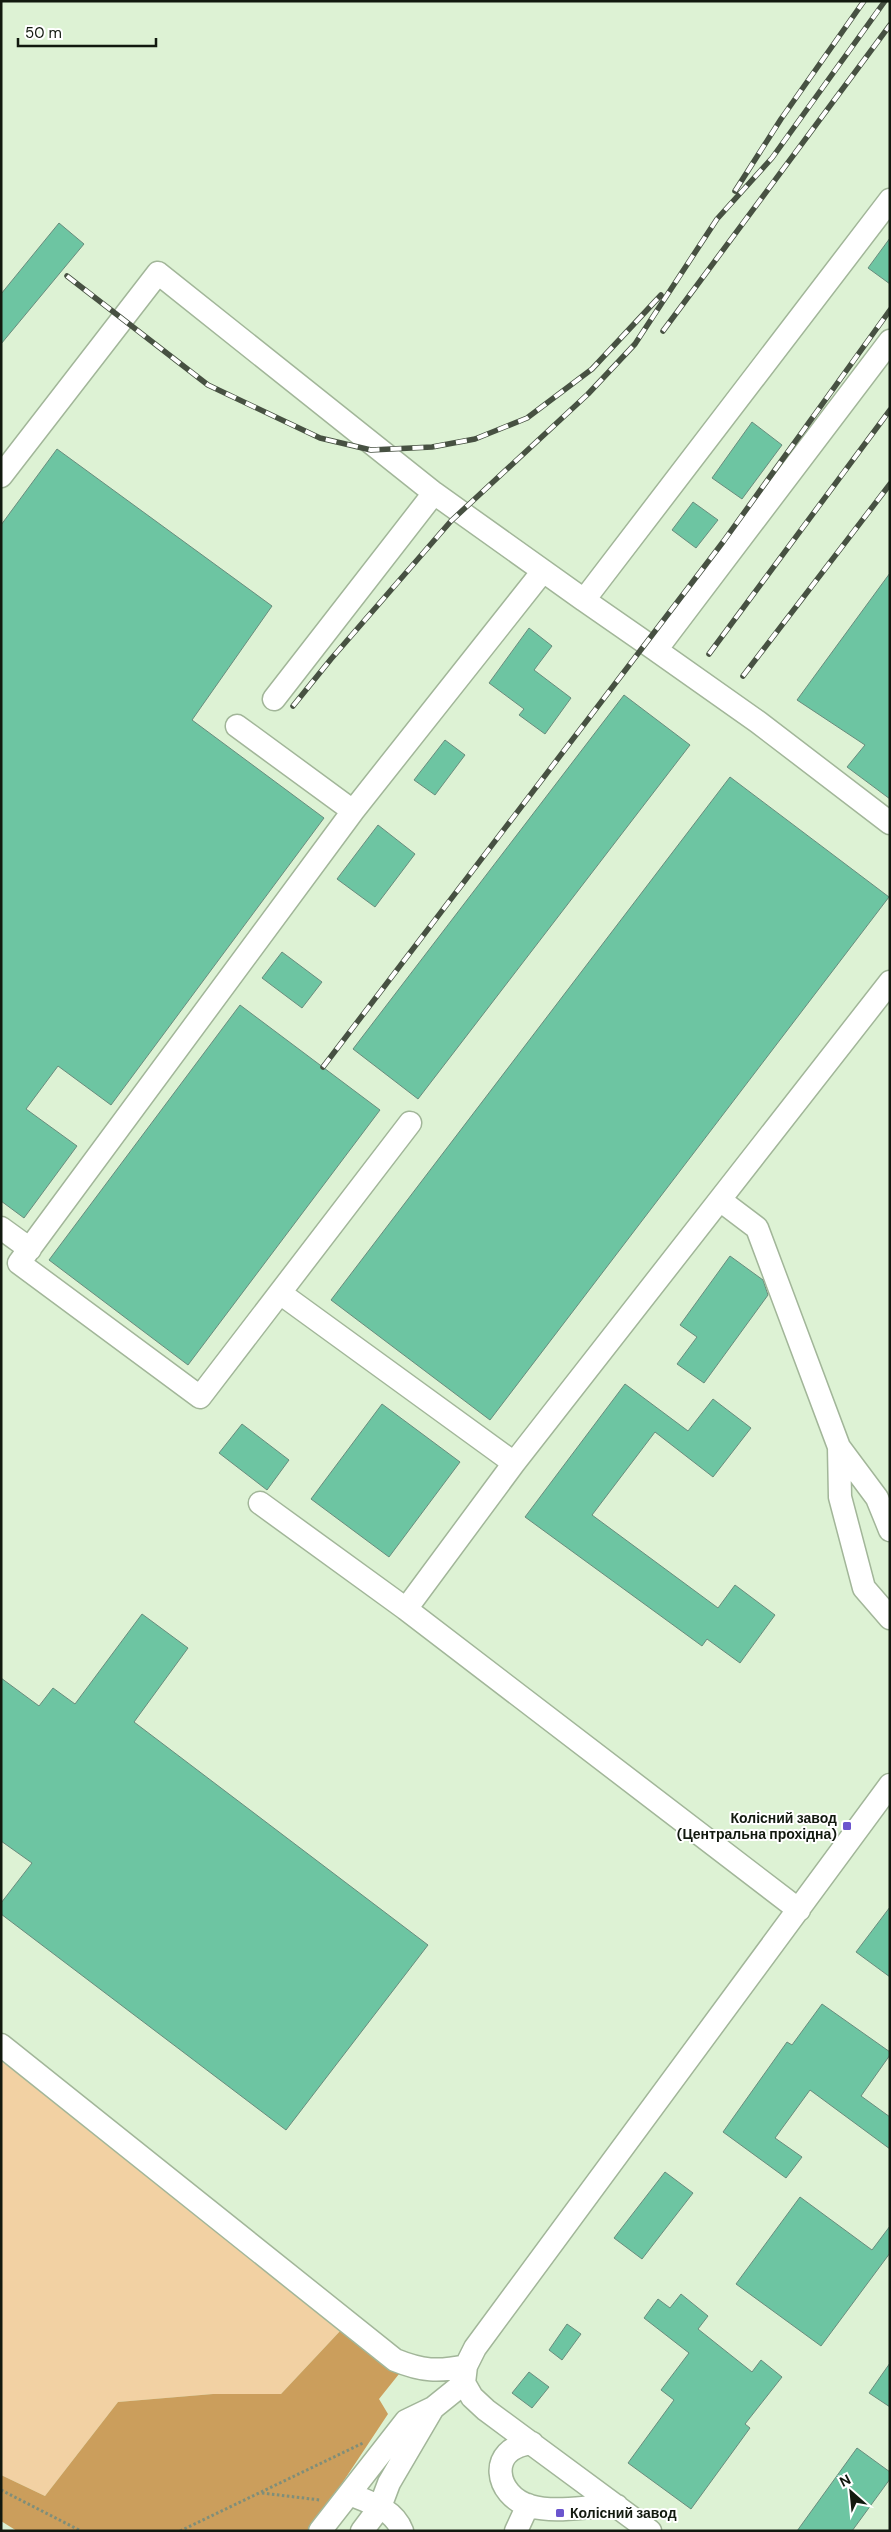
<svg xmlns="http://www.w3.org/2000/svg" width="891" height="2532" font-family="'DM Sans',sans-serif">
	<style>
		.green { fill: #f2d1a3 }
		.forest { fill: #cb9e5c }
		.building { fill: #6dc5a2; stroke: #698c7d }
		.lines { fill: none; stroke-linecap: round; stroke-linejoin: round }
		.minor-casing { stroke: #a2b699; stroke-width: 25 }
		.path { stroke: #7f8e79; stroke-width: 3; stroke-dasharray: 2.5 2.5; stroke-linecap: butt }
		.minor { stroke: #fff; stroke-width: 22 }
		.rail-casing { stroke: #475142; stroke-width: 5.5 }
		.rail { stroke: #fff; stroke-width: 4; stroke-dasharray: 11; stroke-linecap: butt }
		.poi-dot { fill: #6b55ce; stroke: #fff; stroke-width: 2 }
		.labels { text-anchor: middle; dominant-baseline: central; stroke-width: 4; stroke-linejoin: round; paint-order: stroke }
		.poi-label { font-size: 14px; font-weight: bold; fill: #12190f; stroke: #fff; text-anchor: end }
	</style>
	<rect width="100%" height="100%" fill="#ddf2d4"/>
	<path class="green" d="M1 2052 342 2329 281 2394H213L118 2402 45 2496 1 2475Z"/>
	<path class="forest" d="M342 2329 399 2374 379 2399 388 2414 325 2509 327 2531H17L1 2521V2475L45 2496 118 2402 213 2394H281Z"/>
	<path class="building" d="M59 223 84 244 1 344V294Z
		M890 238V284L868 268Z
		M752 422 782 445 742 499 712 478Z
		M57 449 272 606 192 720 324 818 111 1105 58 1066 26 1109 77 1146 24 1218 1 1201V525Z
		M693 502 718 520 696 548 672 530Z
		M890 573V799L847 767 865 745 797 700Z
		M529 628 552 646 534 670 571 698 545 734 519 715 524 709 489 683Z
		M624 695 690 745 418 1099 353 1049Z
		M445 740 465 755 435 795 414 780Z
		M730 777 889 897 490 1420 331 1300Z
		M378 825 415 854 375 907 337 879Z
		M282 952 322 982 302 1008 262 978Z
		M240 1005 380 1110 188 1365 49 1260Z
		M730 1256 763 1280 768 1295 704 1383 677 1364 697 1337 680 1325Z
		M625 1384 688 1431 713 1399 751 1428 713 1477 655 1432 592 1515 718 1608 735 1585 775 1615 740 1663 707 1639 702 1646 525 1517Z
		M382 1404 460 1462 389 1557 311 1499Z
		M242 1424 289 1460 267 1490 219 1453Z
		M142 1614 188 1648 134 1722 428 1945 286 2130 1 1914V1903L32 1863 1 1841V1678L39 1706 53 1688 75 1704Z
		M890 1907V1977L856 1952Z
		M822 2004 890 2052V2055L861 2096 890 2117V2149L810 2090 775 2138 802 2157 786 2178 723 2132 787 2042 792 2045Z
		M665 2172 693 2193 642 2259 614 2238Z
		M800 2197 872 2250 890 2226V2253L821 2346 736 2284Z
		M681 2294 708 2316 698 2329 752 2372 761 2360 782 2377 745 2424 750 2428 691 2509 628 2463 674 2400 661 2390 689 2353 644 2318 658 2299 670 2308Z
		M567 2324 581 2334 562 2360 549 2350Z
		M890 2363V2407L869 2393Z
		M529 2372 549 2387 532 2408 512 2393Z
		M857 2448 890 2472V2479L852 2531H797Z"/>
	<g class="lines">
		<g class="minor-casing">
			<path id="minor" d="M1 476 158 273 434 493 274 699
				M434 493 584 600 890 200
				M584 600 656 650 890 341
				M656 650 758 722 890 823
				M237 726 353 811 543 571
				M353 811 19 1263 200 1397 410 1123
				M720 1200 757 1228 839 1447 877 1498 890 1530
				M1 1228 30 1249
				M839 1447 840 1497 864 1588 890 1618
				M514 1463 890 982
				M260 1503 406 1609 514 1463 280 1293
				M406 1609 799 1910
				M1 2045 395 2360C422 2371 438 2372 466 2366
				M464 2383 472 2397 486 2410 650 2531
				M532 2443C486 2448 495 2496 530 2506 558 2514 589 2505 617 2506
				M349 2494C369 2502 394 2509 402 2531
				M320 2531 406 2421 433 2408
				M362 2531 380 2507 389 2483 433 2408 464 2383 466 2366 475 2348 890 1785
				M516 2531 528 2505"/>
		</g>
		<path class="path" d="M1 2490 81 2531
			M262 2493 320 2500
			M180 2531 363 2443"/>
		<use href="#minor" class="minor"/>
		<g class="rail-casing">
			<path id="rail" d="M735 191 781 119 864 1
				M67 276 208 385 320 438 371 450 432 447 475 439 527 418 592 369 661 295
				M663 331 890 25
				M709 654 890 410
				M743 676 890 484
				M293 706 331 659 451 521 588 394 635 344 717 219 772 158 885 1
				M323 1067 723 542 890 310"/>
		</g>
		<use href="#rail" class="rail"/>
	</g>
	<g class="poi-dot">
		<rect x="842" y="1821" width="10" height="10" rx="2.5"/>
		<rect x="555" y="2508" width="10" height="10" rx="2.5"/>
	</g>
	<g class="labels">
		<g class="poi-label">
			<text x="837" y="1818">Колісний завод<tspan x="837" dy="16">(Центральна прохідна)</tspan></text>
			<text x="570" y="2513" text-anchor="start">Колісний завод</text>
		</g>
	</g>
	<rect width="891" height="2532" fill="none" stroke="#12190f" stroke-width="5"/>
	<g transform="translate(851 2492) rotate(333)" stroke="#ffffff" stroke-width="4" paint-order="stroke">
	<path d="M0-4L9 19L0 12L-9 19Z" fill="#12190f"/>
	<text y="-8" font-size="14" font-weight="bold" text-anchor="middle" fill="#12190f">N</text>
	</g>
	<path d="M18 38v8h138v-8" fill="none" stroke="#12190f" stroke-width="2.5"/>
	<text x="25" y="38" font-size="15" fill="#12190f" stroke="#ffffff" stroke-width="4" paint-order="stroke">50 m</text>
</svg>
